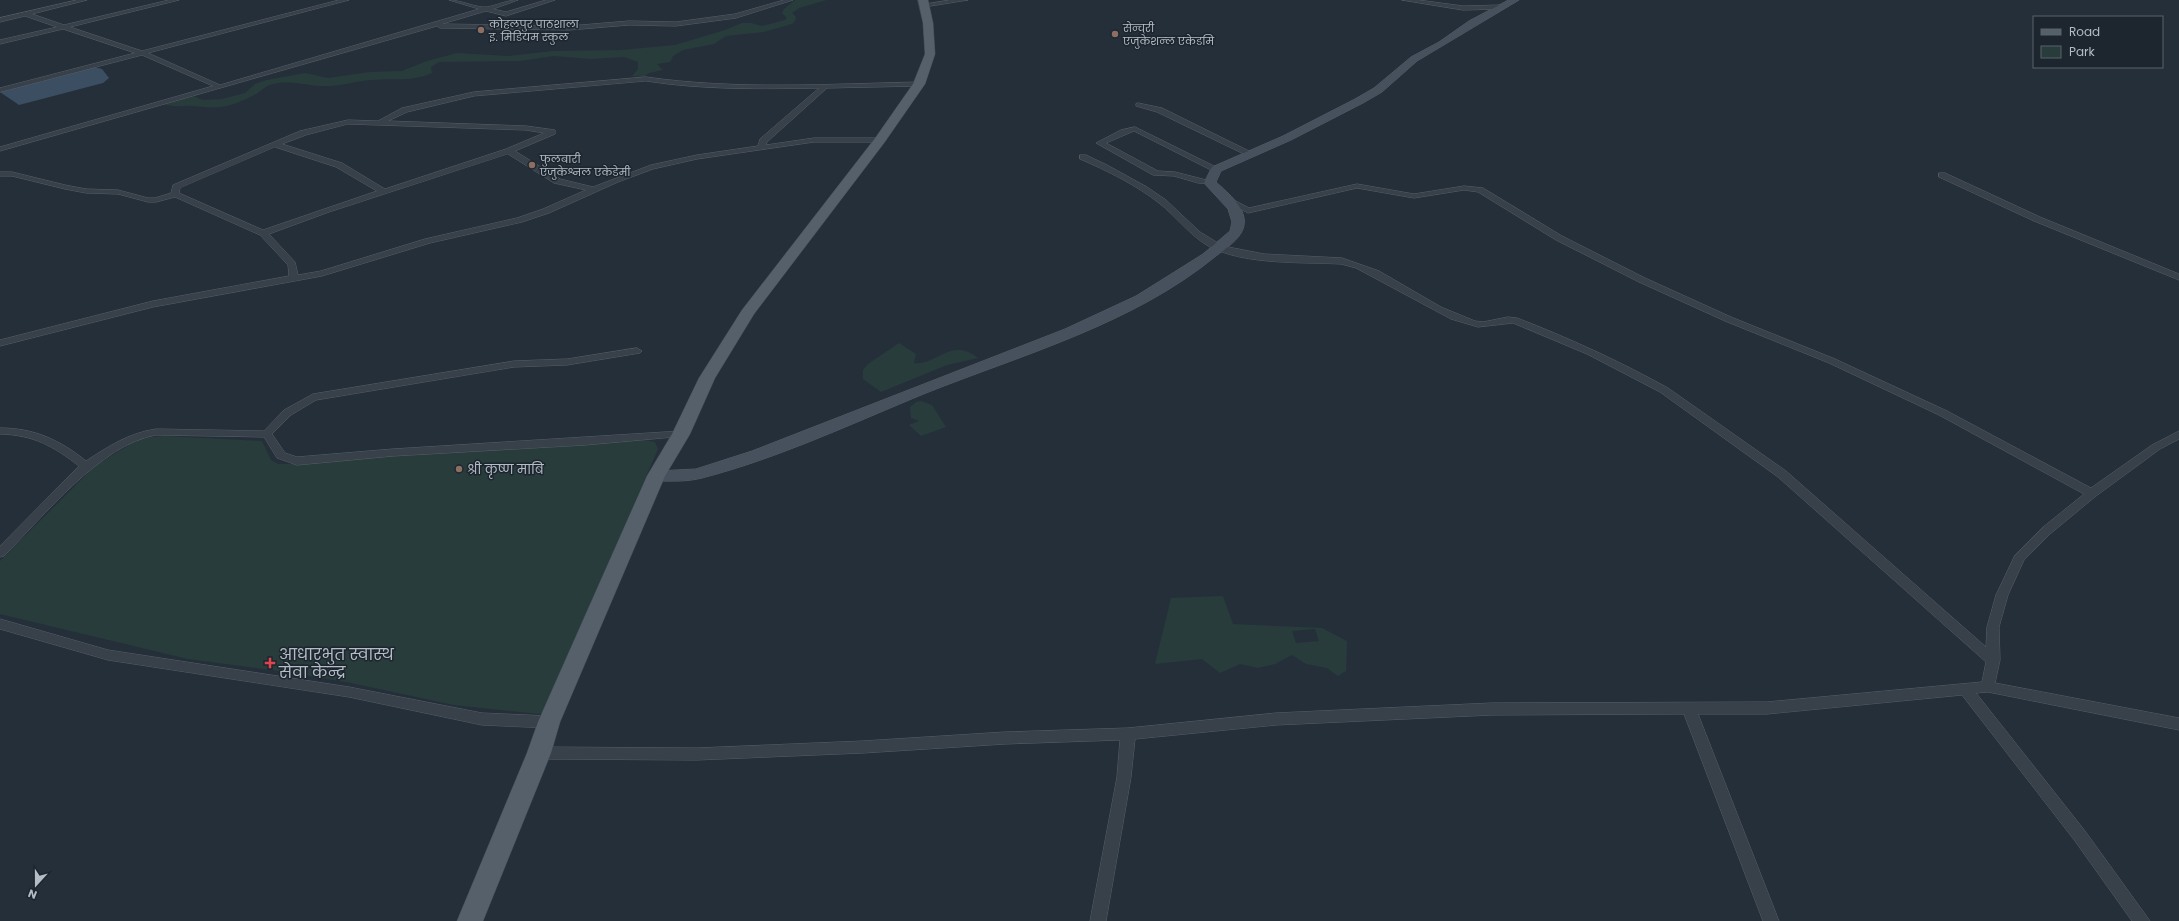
<svg xmlns="http://www.w3.org/2000/svg" width="2179" height="921" font-family="Poppins,'Noto Sans Devanagari',sans-serif">
	<style>
		.green { fill: #283c3c; fill-rule: evenodd }
		.water { fill: #3c4e62 }
		.lines { fill: none; stroke-linecap: round; stroke-linejoin: round }
		.street-casing { stroke: #565f68; stroke-width: 1 }
		.secondary-casing { stroke: #565f68; stroke-width: 1 }
		.primary-casing { stroke: #414a53; stroke-width: 1 }
		.street { fill: #38414a; fill-rule: evenodd }
		.secondary { fill: #47505d; fill-rule: evenodd }
		.primary { fill: #56606a; fill-rule: evenodd }
		.education-dot { fill: #8d6e63; stroke: #1d262f; stroke-width: 1.5 }
		.health-dot { fill: #e0444e; stroke: #1d262f; stroke-width: 1.5 }
		.labels { text-anchor: middle; dominant-baseline: central; stroke-width: 3; stroke-linejoin: round; paint-order: stroke }
		.far-poi-label { font-size: 11px; fill: #b4bcc6; stroke: #1d262f; text-anchor: start }
		.poi-label { font-size: 13px; fill: #b4bcc6; stroke: #1d262f; text-anchor: start }
		.near-poi-label { font-size: 16px; fill: #b4bcc6; stroke: #1d262f; text-anchor: start }
	</style>
	<rect width="100%" height="100%" fill="#252f3a"/>
	<path class="green" d="M795 0H827L799 8 792 13 796 17 795 21 792 24 764 32 726 36 714 44 683 50 673 56 670 62 657 64 663 70 649 73 644 77 632 76 638 69V62L624 57 591 59 554 56 520 61 439 62 431 67 432 73C413 82 393 78 372 80 355 81 339 87 321 86 304 85 290 80 273 84 264 86 260 93 252 96 229 108 219 109 193 106 182 105 176 108 163 104L193 96 203 100 222 99 245 93 255 84 267 80 305 73 328 78 369 72 402 71 427 61 457 53 508 56 553 51 621 50 675 45 725 30 742 23H751L762 26 785 20 787 18 782 13 784 9Z
		M899 343 916 354 914 363C936 366 951 336 978 358L947 365 881 392 863 379V370L868 364Z
		M921 401 932 405 946 427 921 436 909 425 919 421 911 418 910 407 916 402Z
		M164 436 262 441 271 460 278 464H305L445 451 645 440 655 442 658 449 544 712 539 714 454 705 346 682 272 670 188 659 0 614V561L96 465 141 438Z
		M1223 596 1233 624 1322 628 1347 641 1346 671 1338 676 1327 668 1306 664 1292 655 1275 664 1258 668 1240 664 1220 673 1202 659 1155 664 1171 598ZM1315 629 1319 641 1296 643 1292 631Z"/>
	<path class="water" d="M95 67 102 69 109 78 103 83 19 105 0 92Z"/>
	<g class="lines">
		<g class="street-casing">
			<path id="street" d="M77 0H87L32 14 64 25 169 0H179L70 27 142 51 339 0H349L148 53 220 85 479 9 449 0C461 0 476 8 487 7 498 5 507 0 518 0L493 9 506 12 546 0H555L506 16 486 11 442 24 569 26 629 21 676 22 735 14 784 0H793L736 18 676 26 629 25 569 30 440 28 437 26 0 151V147L213 86 142 55 0 92V88L135 53 63 29 0 44V40L57 27 25 16 0 22V18Z
				M950 0H968L924 7 921 5Z
				M1402 0H1418L1463 6 1501 5 1504 7 1501 9 1463 10Z
				M646 77C736 90 828 84 919 82L922 84 919 86 827 88 767 142 766 145 814 138H883V142H814L697 159 653 169 618 182 549 213 522 222 430 243 322 276 153 307 0 346V340L153 301 289 276 288 265 260 235 175 197 156 202H148L118 194 86 193 65 189 12 176H0V172H12L65 185 86 189 118 190 148 198H155L171 193 173 185 300 131 348 120 378 121 402 108 474 92ZM646 81C704 90 760 89 819 88L760 139 758 146 697 155 651 165 593 187 560 179 515 151 555 134V130L526 126 388 121 407 112 474 96ZM348 124 526 130 544 133 506 149 385 189 342 163 282 144 306 135ZM275 147 336 167 377 191 263 230 179 193 180 188ZM508 154 554 183 586 190 543 209 517 218 425 239 321 271 298 275 295 262 269 234 329 212Z
				M1138 103 1162 108 1255 154 1248 156 1157 112 1136 106V104Z
				M1135 127 1220 169 1213 171 1134 131 1106 143 1158 171 1175 172 1214 182 1213 184 1198 183 1174 176 1153 175 1096 143 1121 130Z
				M1080 155H1086L1107 165 1147 187 1166 200 1200 232 1223 246 1264 254 1342 258 1379 271 1441 307 1475 321 1483 322 1508 317 1517 318C1569 338 1619 361 1668 388L1786 471 1986 647 1987 627 1996 595 2015 555 2042 528 2084 494 1939 415 1829 363 1725 321 1639 282 1556 240 1478 192 1464 190 1414 198 1357 188 1248 213 1225 201 1226 199H1232L1249 208 1357 184 1414 194 1464 186 1483 188 1562 236 1645 278 1731 317 1835 359 1947 411 2091 488 2152 445 2179 431V439L2160 449 2096 496 2050 534 2024 560 2008 595 1999 627 2000 660 1995 683 2179 718V730L1988 692 1976 693 2085 831 2150 921H2132L2075 841 1962 695 1767 714H1698L1779 921H1763L1684 714 1492 715 1276 725 1135 739 1131 777 1106 921H1090L1117 777 1120 740 1005 744 863 753 697 760 539 759 534 757 532 753 534 749 539 747 697 748 863 741 1005 732 1128 728 1276 713 1492 703 1767 702 1982 682 1986 662 1778 477 1660 392 1587 354 1513 323 1478 327 1451 319 1356 268 1341 264C1301 262 1246 265 1210 247 1190 236 1177 217 1159 203 1136 185 1108 171 1080 159Z
				M1939 173H1945L2040 217 2179 274V280L2034 221 1939 177Z
				M637 348 642 351 640 353 567 365 514 367 316 400 291 415 272 434 285 453 297 457 393 449 681 431 685 432 686 434 685 436 585 445 393 456 297 465 277 458 264 437 156 435C101 444 43 517 4 556L0 557V546L79 466C53 446 34 435 0 434V428C34 428 60 440 86 461 109 446 129 433 156 429L264 431 284 410 313 394 514 361 567 359Z
				M0 619 108 650 349 687 482 713 549 716 554 718 556 722 554 726 549 728 482 725 349 697 108 660 0 629Z"/>
		</g>
		<g class="secondary-casing">
			<path id="secondary" d="M1509 0H1519L1417 61 1382 92 1363 103 1291 140 1221 171 1216 182C1228 193 1250 210 1243 229 1239 240 1225 249 1216 256 1133 324 1024 354 926 393 853 423 779 458 702 478 687 482 671 481 656 481L650 480 648 476 650 472 656 471 696 469 752 451 1065 329 1136 296 1203 254 1230 231 1232 222 1228 209 1204 183 1212 167 1283 136 1355 99 1374 88 1411 57 1439 42 1469 21Z"/>
		</g>
		<g class="primary-casing">
			<path id="primary" d="M918 0H928L933 23 935 54 925 84 884 143 754 314 715 378 690 434 665 476 560 722 551 753 483 921H457L527 753 538 722 647 476 672 434 699 378 742 310 876 137 913 84 925 54 923 23Z"/>
		</g>
		<use href="#street" class="street"/>
		<use href="#secondary" class="secondary"/>
		<use href="#primary" class="primary"/>
	</g>
	<g class="education-dot">
		<circle cx="481" cy="30" r="4"/>
		<circle cx="1115" cy="34" r="4"/>
		<circle cx="532" cy="165" r="4"/>
		<circle cx="459" cy="469" r="4"/>
	</g>
	<path class="health-dot" d="M268 657h4v4h4v4h-4v4h-4v-4h-4v-4h4z"/>
	<g class="labels">
		<g class="far-poi-label">
			<text x="489" y="24">कोहलपुर पाठशाला<tspan x="489" dy="13">इ. मिडियम स्कुल</tspan></text>
			<text x="1123" y="28">सेन्चुरी<tspan x="1123" dy="13">एजुकेशन्ल एकेडमि</tspan></text>
			<text x="540" y="159">फुलबारी<tspan x="540" dy="13">एजुकेश्नल एकेडेमी</tspan></text>
		</g>
		<g class="poi-label">
			<text x="467" y="469">श्री कृष्ण माबि</text>
		</g>
		<g class="near-poi-label">
			<text x="279" y="654">आधारभुत स्वास्थ<tspan x="279" dy="18">सेवा केन्द्र</tspan></text>
		</g>
	</g>
	<rect x="2033" y="16" width="130" height="52" fill="#1d262f" stroke="#59626b"/>
	<rect x="2041" y="29" width="20" height="6" fill="#56606a" stroke="#59626b"/>
	<text x="2069" y="36" font-size="12" fill="#b4bcc6">Road</text>
	<rect x="2041" y="46" width="20" height="12" fill="#283c3c" stroke="#59626b"/>
	<text x="2069" y="56" font-size="12" fill="#b4bcc6">Park</text>
	<g transform="translate(36 885) rotate(201)" stroke="#1d262f" stroke-width="3" paint-order="stroke">
	<path d="M0-3L7 15L0 10L-7 15Z" fill="#b4bcc6"/>
	<text y="-6" font-size="11" font-weight="bold" text-anchor="middle" fill="#b4bcc6">N</text>
	</g>
</svg>
